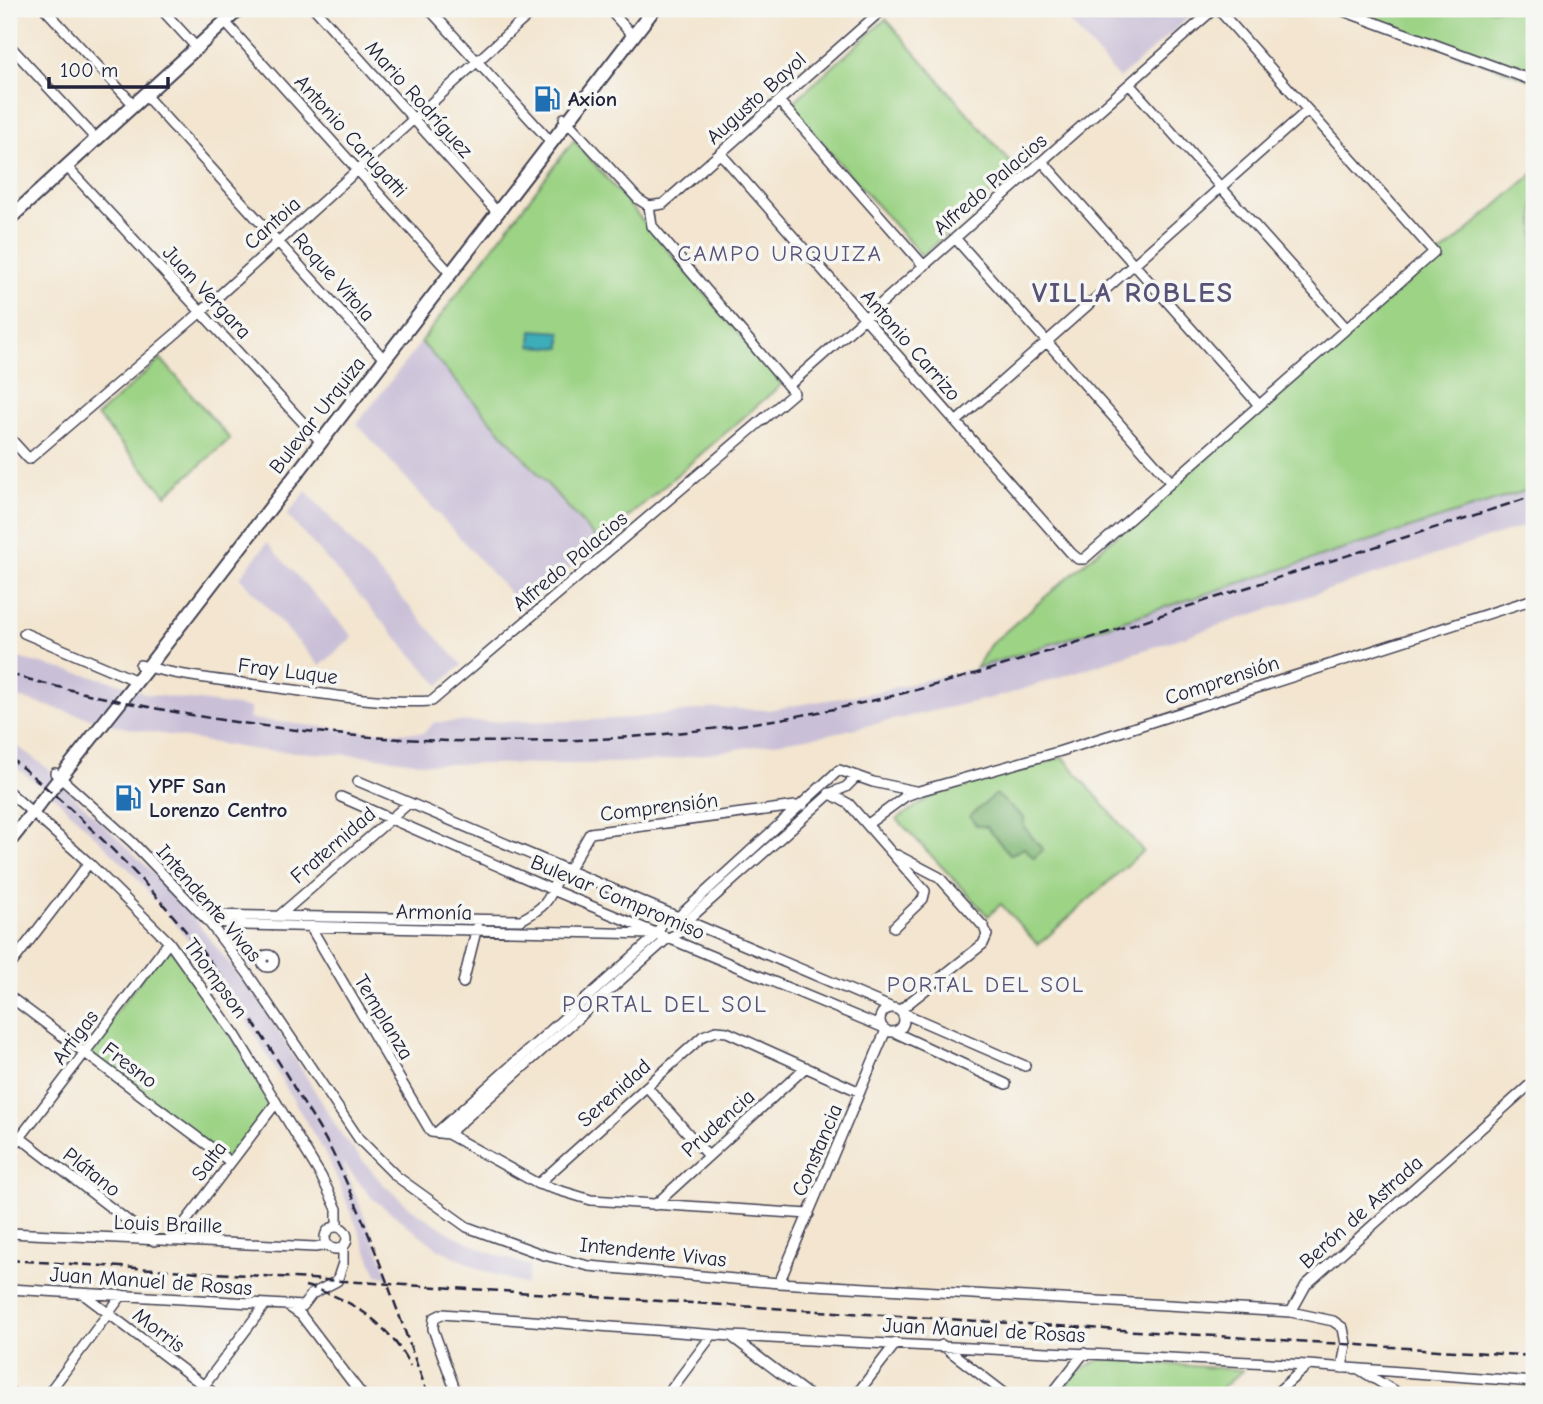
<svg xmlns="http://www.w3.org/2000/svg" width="1543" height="1404" font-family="'Comic Neue',sans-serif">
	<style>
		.industrial { fill: #c9bfd7 }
		.green { fill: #9cd385; stroke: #5f7a60; stroke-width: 2 }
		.forest { fill: #7db572; stroke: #506c56; stroke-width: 2 }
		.water { fill: #3dadba; stroke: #30687a; stroke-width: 2 }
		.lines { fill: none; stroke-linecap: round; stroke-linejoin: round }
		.street-casing { stroke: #413f51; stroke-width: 12 }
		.secondary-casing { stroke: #413f51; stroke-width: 16 }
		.street { stroke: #fff; stroke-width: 9 }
		.secondary { stroke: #fff; stroke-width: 12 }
		.rail { stroke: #22223b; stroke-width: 2.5; stroke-dasharray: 10 5; stroke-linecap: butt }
		.labels { text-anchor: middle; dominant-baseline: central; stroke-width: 7; stroke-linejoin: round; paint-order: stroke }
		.street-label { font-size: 21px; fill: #22223b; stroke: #f6f6f2 }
		.poi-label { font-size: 21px; font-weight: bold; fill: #22223b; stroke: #f6f6f2; text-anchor: start }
		.neighbourhood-label { font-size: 23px; letter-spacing: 2px; fill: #595278; stroke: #f6f6f2 }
		.quarter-label { font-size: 24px; letter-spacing: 2px; fill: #595278; stroke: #f6f6f2 }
		.district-label { font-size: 28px; font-weight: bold; letter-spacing: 2px; fill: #595278; stroke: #f6f6f2 }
	</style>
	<rect width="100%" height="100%" fill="#f6f6f2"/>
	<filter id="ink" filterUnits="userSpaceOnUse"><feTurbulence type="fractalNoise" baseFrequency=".0143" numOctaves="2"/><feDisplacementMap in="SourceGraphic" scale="14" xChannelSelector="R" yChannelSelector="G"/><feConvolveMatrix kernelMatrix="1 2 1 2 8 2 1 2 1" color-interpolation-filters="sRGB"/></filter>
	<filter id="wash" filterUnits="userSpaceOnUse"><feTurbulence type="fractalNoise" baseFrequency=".00686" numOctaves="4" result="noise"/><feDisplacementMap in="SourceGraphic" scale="28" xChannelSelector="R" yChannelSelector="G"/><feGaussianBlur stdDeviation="1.57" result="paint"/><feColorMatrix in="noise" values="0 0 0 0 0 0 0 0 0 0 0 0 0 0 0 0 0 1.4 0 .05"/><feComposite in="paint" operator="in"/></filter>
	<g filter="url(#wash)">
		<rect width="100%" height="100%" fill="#f3e5cf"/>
		<path class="industrial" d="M1059 9H1198L1119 79Z
			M421 342 599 542 524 609 357 424Z
			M1534 488V523L1005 695 825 735 661 761 588 764H430L369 756 256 750 121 727 9 695V656L119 683 146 694 251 708 249 719 363 731 423 733 435 722 570 721 633 718 715 708 767 710 876 692 976 668Z
			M306 491 462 665 439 685 287 515Z
			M267 543 353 637 320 666 240 577Z
			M9 740 51 771 49 775 68 790 175 894 264 1008 343 1137 382 1183 412 1209 450 1233 488 1252 530 1266 526 1285 481 1270 437 1248 372 1198 342 1162 390 1278 377 1275 330 1162 239 1008 207 962 130 870 56 798 9 762Z"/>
		<path class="green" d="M1338 9H1534V81Z
			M886 19 1017 170 922 256 789 106Z
			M574 140 782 384 599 542 421 342Z
			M1534 173V488L976 668 990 645Z
			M161 359 230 439 166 495 97 416Z
			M1063 757 1143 851 1038 945 1001 904 988 916 897 819 934 795Z
			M169 942 276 1103 229 1161 85 1053Z
			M1101 1359 1243 1370 1214 1395H1059L1076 1373Z"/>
		<path class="forest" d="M996 794 1024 818V827L1043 850 1034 858 1024 848 1010 855 987 827 976 825 970 816Z"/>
		<path class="water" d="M532 330 561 332V348L531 346Z"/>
	</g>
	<g filter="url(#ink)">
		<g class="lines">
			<g class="street-casing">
				<path id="street" d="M45 9 134 105
					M161 9 197 48
					M315 9 497 212
					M429 9 551 142
					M609 9 633 36
					M1338 9 1534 81
					M225 22 450 273
					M9 45 96 139
					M1129 84 1347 329
					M145 95 384 359
					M779 101 924 266
					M720 153 1071 553 1078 559H1084L1434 252 1218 9
					M1042 161 1259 405
					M66 166 321 442
					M649 206 663 204 883 9
					M955 238 1171 482
					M788 386 1214 9
					M956 422 1308 110
					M9 437 29 459 201 312 535 9
					M24 633 137 681
					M140 665C182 677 229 681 272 687 325 694 379 704 432 701L794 393 652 226 649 206 638 199 564 118
					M55 773 133 843 208 921 248 974 359 1139 396 1176 467 1227 544 1255 589 1266 779 1283 1291 1312 1333 1321 1343 1328 1346 1344 1342 1368
					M358 781 890 1007
					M9 792 89 863 169 942 236 1036 321 1176 337 1209V1227
					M829 793 849 804 925 891 923 899 894 927
					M341 797 555 891 882 1027
					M868 824 906 796 919 791 1061 751 1534 599
					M897 855 939 877 984 927 987 935 983 944 900 1010
					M202 915 521 920C543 908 550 902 556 879L568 871 590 833 803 805
					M280 915 409 803
					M304 916 431 1132 448 1134 538 1184 591 1200 809 1214
					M208 921 245 925 653 934
					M262 961a6 6 0 1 1 12 0a6 6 0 1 1-12 0Z
					M9 967 89 863
					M463 983 477 927
					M9 996 229 1161
					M880 1020a12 12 0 1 1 24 0a12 12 0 1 1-24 0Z
					M903 1013 1025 1066
					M894 1032 1006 1084
					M647 1087 708 1156
					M9 1129 154 1241
					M436 1133 658 934 662 923 677 918 839 770 873 782 915 791
					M448 1134 668 938 681 932 687 921 831 793 846 787 857 776
					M9 1152 169 942
					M538 1184 703 1036 716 1031 727 1032 860 1092
					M655 1205 806 1067
					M325 1238a11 11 0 1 1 22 0a11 11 0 1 1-22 0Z
					M9 1233 315 1247 327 1245
					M171 1241 276 1103
					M779 1283 886 1030
					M9 1289 303 1306 312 1294 337 1281 343 1263V1248
					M83 1294 216 1395
					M291 1308 301 1315 362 1395
					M1291 1312 1306 1285 1534 1081
					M732 1337 809 1395
					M942 1345 1007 1395
					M1360 1370 1401 1395
					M9 1391 14 1395
					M47 1395 122 1295
					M197 1395 264 1306
					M457 1395 433 1329 434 1318 442 1314 731 1336 1308 1365 1534 1382
					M667 1395 712 1335
					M856 1395 896 1343
					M1051 1395 1084 1353
					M1274 1395 1308 1365"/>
			</g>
			<g class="secondary-casing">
				<path id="secondary" d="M9 219 239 9
					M9 842 148 667 654 9"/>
			</g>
			<use href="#street" class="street"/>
			<use href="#secondary" class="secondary"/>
			<path class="rail" d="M9 674C277 748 561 764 834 709 943 687 1047 652 1152 618 1279 577 1407 537 1534 496
				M9 757C125 849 217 957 292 1084 306 1109 323 1132 335 1158 372 1234 399 1316 428 1395
				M9 1260 1534 1356
				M305 1286C350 1298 389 1323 410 1366"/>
		</g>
	</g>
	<defs>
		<g id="fuel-bare" transform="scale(2.1)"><path d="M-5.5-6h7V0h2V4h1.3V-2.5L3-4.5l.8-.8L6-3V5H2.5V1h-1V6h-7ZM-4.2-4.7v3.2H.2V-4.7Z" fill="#1f6fb2" stroke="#f6f6f2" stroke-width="2.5" paint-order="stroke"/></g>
	</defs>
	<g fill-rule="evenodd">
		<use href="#fuel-bare" x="547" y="99"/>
		<use href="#fuel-bare" x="128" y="798"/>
	</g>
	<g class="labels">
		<g class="street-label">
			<text transform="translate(756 98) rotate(-42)">Augusto Bayol</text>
			<text transform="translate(419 99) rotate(48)">Mario Rodríguez</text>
			<text transform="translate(351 136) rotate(48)">Antonio Carugatti</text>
			<text transform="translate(990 184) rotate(-41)">Alfredo Palacios</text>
			<text transform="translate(272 223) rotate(-42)">Cantoia</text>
			<text transform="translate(334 277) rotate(48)">Roque Vitola</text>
			<text transform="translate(207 292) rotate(47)">Juan Vergara</text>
			<text transform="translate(911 345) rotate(49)">Antonio Carrizo</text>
			<text transform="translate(317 415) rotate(-52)">Bulevar Urquiza</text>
			<text transform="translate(570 561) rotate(-40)">Alfredo Palacios</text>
			<text transform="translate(288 671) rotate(7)">Fray Luque</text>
			<text transform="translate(1222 680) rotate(-18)">Comprensión</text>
			<text transform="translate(659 807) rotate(-7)">Comprensión</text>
			<text transform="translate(333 845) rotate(-41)">Fraternidad</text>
			<text transform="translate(618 897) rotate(23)">Bulevar Compromiso</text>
			<text transform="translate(209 903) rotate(49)">Intendente Vivas</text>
			<text transform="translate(434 912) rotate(1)">Armonía</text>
			<text transform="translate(216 978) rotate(54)">Thompson</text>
			<text transform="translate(384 1017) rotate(59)">Templanza</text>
			<text transform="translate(75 1037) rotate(-53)">Artigas</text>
			<text transform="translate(130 1065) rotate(37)">Fresno</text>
			<text transform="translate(614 1093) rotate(-42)">Serenidad</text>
			<text transform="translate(718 1123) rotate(-42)">Prudencia</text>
			<text transform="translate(817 1150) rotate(-67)">Constancia</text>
			<text transform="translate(209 1161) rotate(-53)">Salta</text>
			<text transform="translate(92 1172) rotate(38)">Plátano</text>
			<text transform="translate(1361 1212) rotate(-42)">Berón de Astrada</text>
			<text transform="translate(168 1224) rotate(2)">Louis Braille</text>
			<text transform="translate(653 1252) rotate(6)">Intendente Vivas</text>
			<text transform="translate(151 1281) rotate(4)">Juan Manuel de Rosas</text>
			<text transform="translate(159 1330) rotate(37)">Morris</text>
			<text transform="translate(984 1330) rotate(3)">Juan Manuel de Rosas</text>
		</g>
		<g class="poi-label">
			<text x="568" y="99">Axion</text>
			<text x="149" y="786">YPF San<tspan x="149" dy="24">Lorenzo Centro</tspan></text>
		</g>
		<g class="neighbourhood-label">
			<text x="780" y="253">CAMPO URQUIZA</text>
			<text x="986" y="984">PORTAL DEL SOL</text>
		</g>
		<g class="quarter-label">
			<text x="665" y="1004">PORTAL DEL SOL</text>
		</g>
		<g class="district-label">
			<text x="1133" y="293">VILLA ROBLES</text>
		</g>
	</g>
	<rect width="1543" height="1404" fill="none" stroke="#f6f6f2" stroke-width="35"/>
	<path d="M49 77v10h119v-10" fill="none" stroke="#22223b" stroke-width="3.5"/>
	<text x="60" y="77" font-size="21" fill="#22223b" stroke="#f6f6f2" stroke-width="5" paint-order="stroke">100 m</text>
</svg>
